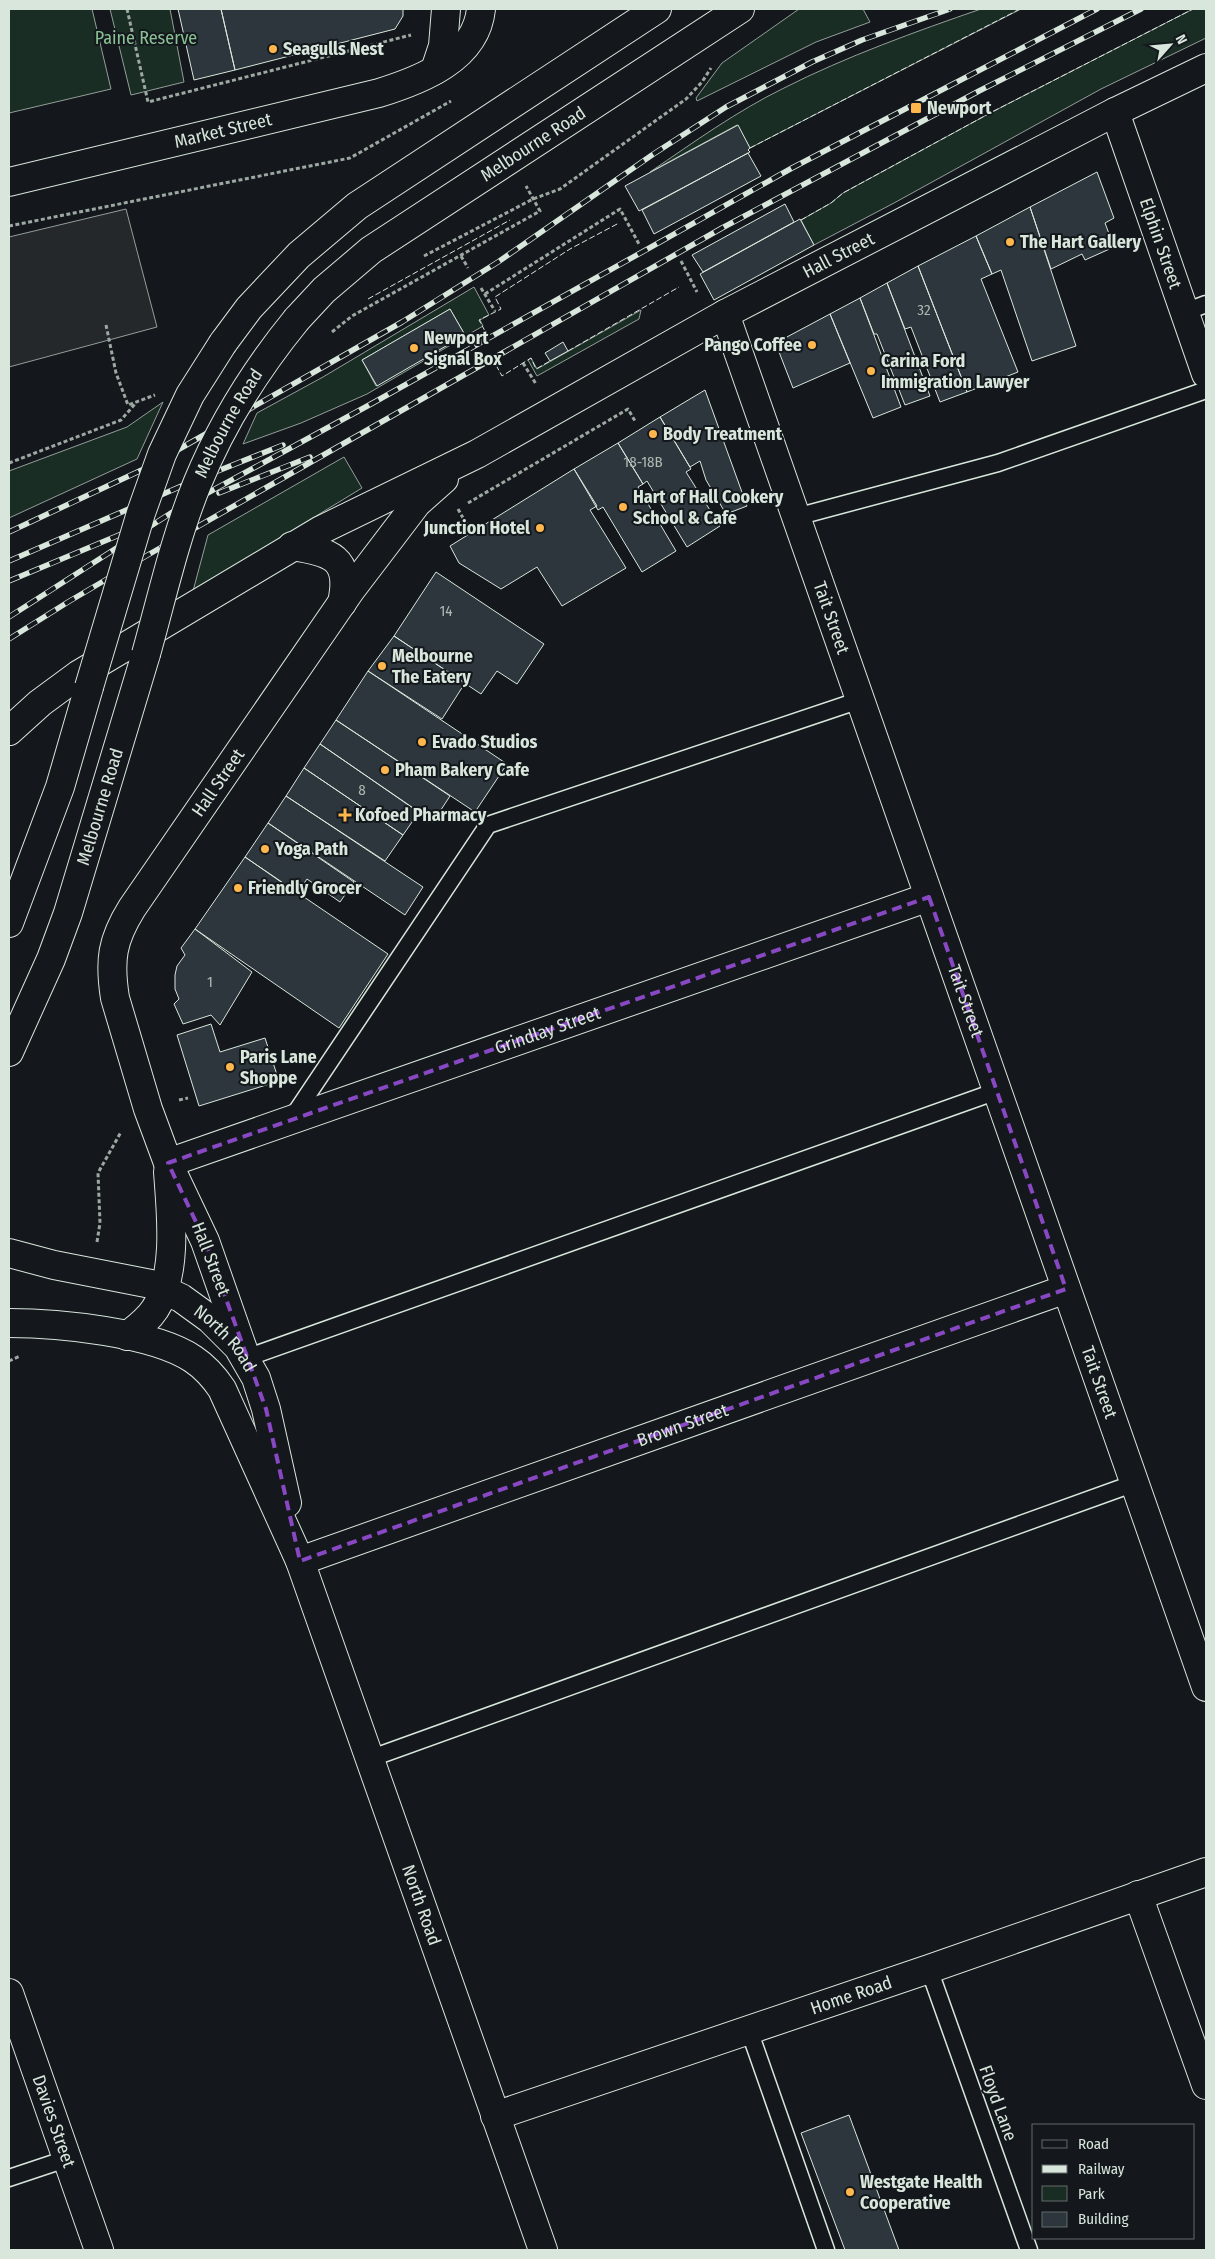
<svg xmlns="http://www.w3.org/2000/svg" width="1215" height="2259" font-family="'Fira Sans Condensed',sans-serif">
	<style>
		.green { fill: #1a2d24; stroke: #939e99; fill-rule: evenodd }
		.parking { fill: #24282b; stroke: #939e99 }
		.building { fill: #2c363c; stroke: #d8e6dc }
		.lines { fill: none; stroke-linecap: round; stroke-linejoin: round }
		.lane-casing { stroke: #d8e6dc; stroke-width: 19 }
		.street-casing { stroke: #d8e6dc; stroke-width: 30 }
		.secondary-casing { stroke: #d8e6dc; stroke-width: 30 }
		.primary-casing { stroke: #d8e6dc; stroke-width: 30 }
		.path { stroke: #9da8a2; stroke-width: 3; stroke-dasharray: 4 2.5; stroke-linecap: butt }
		.lane { stroke: #14181c; stroke-width: 16 }
		.street { stroke: #14181c; stroke-width: 28 }
		.secondary { stroke: #14181c; stroke-width: 28 }
		.primary { stroke: #14181c; stroke-width: 28 }
		.rail-casing { stroke: #d8e6dc; stroke-width: 5.5 }
		.rail { stroke: #14181c; stroke-width: 4; stroke-dasharray: 11; stroke-linecap: butt }
		.primary-bridge-casing { stroke: #d8e6dc; stroke-width: 30; stroke-linecap: butt }
		.primary-bridge { stroke: #14181c; stroke-width: 28 }
		.fence { stroke: #d8e6dc; stroke-width: 1; stroke-dasharray: 6 2.5; stroke-linecap: butt }
		.marked { fill: none; stroke: #8948c3; stroke-width: 4; stroke-dasharray: 10 6; stroke-linejoin: round }
		.poi-dot { fill: #ffb74d; stroke: #14181c; stroke-width: 2 }
		.labels { text-anchor: middle; dominant-baseline: central; stroke-width: 4; stroke-linejoin: round; paint-order: stroke }
		.number-label { font-size: 15px; fill: #adbab4 }
		.park-label { font-size: 18px; fill: #8ac095; stroke: #14181c }
		.poi-label { font-size: 18px; font-weight: bold; fill: #d8e6dc; stroke: #14181c; text-anchor: start }
		.street-label { font-size: 18px; fill: #d8e6dc; stroke: #14181c }
	</style>
	<rect width="100%" height="100%" fill="#14181c"/>
	<path class="green" d="M9 9H92L111 89 9 113Z
		M110 9H170L184 82 131 95Z
		M799 9H863L870 22 816 42 697 101 696 98 722 63Z
		M981 9H1021L750 148 737 125 650 172C694 142 737 111 784 88 845 57 917 31 981 9Z
		M1193 9H1206V38L1101 89 894 203 814 245 801 220 831 203 843 193 992 112Z
		M474 287 489 315 480 320 483 326 367 394 301 423 243 444 257 413 323 377ZM450 309 465 335 376 386 362 360Z
		M641 310 639 319 537 376 528 360 531 358 537 369Z
		M163 402 137 459 9 518V471L127 427Z
		M344 457 362 488 193 591 208 535Z"/>
	<path class="parking" d="M126 209 157 327 9 367V237Z"/>
	<path class="building" d="M178 9H221L235 70 194 80Z
		M221 9H403V16L395 29 235 70Z
		M738 125 750 148 748 150 750 152 639 211 625 186Z
		M748 153 761 176 654 234 642 210Z
		M1097 172 1114 218 1105 223 1114 247 1085 260 1082 254 1051 269 1030 207Z
		M785 204 794 222 703 272 692 255Z
		M1030 207 1076 346 1032 361 1001 270 992 274 976 236Z
		M800 219 814 245 714 300 700 274Z
		M976 236 992 274 981 279 1018 372 967 392 918 266Z
		M918 266 967 392 940 402 911 327 905 329 887 283Z
		M887 283 930 396 905 405 877 334H874L860 298Z
		M860 298 901 407 873 418 830 314Z
		M450 309 465 335 377 386 362 360Z
		M830 314 850 363 793 388 779 352 785 338Z
		M563 342 568 351 550 361 545 353Z
		M705 390 747 506 726 514 706 480 700 461 690 467 660 417Z
		M660 417 691 469 686 472 720 526 687 547 647 481 643 484 618 443Z
		M618 443 643 484 638 487 676 551 642 572 603 507 598 510 574 469Z
		M574 469 597 506 590 510 626 568 562 606 537 567 501 589 459 563 450 546Z
		M436 572 544 644 517 684 497 671 481 694 394 636Z
		M394 636 465 683 442 719 368 671Z
		M368 671 507 764 475 812 336 720Z
		M336 720 450 796 433 822 320 744Z
		M320 744 419 812 403 835 304 768Z
		M304 768 403 835 385 861 286 796Z
		M286 796 423 887 405 915 268 823Z
		M268 823 354 882 340 902 307 879 297 893 245 857Z
		M245 857 388 954 339 1028 195 929Z
		M195 929 252 972 220 1025 211 1015 183 1024 174 1004 179 999 175 989V975L177 966 185 955 181 948Z
		M211 1024 220 1052 265 1038 279 1081 199 1106 177 1035Z
		M849 2115 899 2250H845L801 2133Z"/>
	<g class="lines">
		<g class="lane-casing">
			<path id="lane" d="M1185 312 1206 304
				M796 517 998 463 1206 390
				M292 1118 488 825 860 700
				M246 1358 997 1091
				M369 1759 1135 1483
				M929 1969 1029 2250
				M749 2030 826 2250
				M9 2178 66 2159"/>
		</g>
		<g class="street-casing">
			<g id="street">
				<path d="M435 70 443 46 446 9"/>
				<path id="s1" d="M1115 112 1206 374"/>
				<path id="s2" d="M9 182 379 93C421 80 476 59 481 9"/>
				<path id="s3" d="M725 314 1206 1687"/>
				<path id="s4" d="M168 1163 929 897"/>
				<path id="s5" d="M300 1561 1066 1289"/>
				<path d="M1138 1895 1206 2085"/>
				<path id="s6" d="M9 1993 99 2250"/>
				<path id="s7" d="M495 2116 929 1969 1206 1872"/>
			</g>
		</g>
		<g class="secondary-casing">
			<g id="secondary">
				<path d="M292 546C330 552 352 557 342 603"/>
				<path id="s8" d="M9 731 40 703 78 675 321 530 477 454 725 314 1115 112 1206 68"/>
				<path d="M127 1336C137 1328 148 1320 155 1309 178 1275 171 1212 168 1172"/>
				<path id="s9" d="M246 1358 205 1241 168 1163 148 1109 115 998C109 960 112 940 132 908L350 591 417 503 444 479"/>
			</g>
		</g>
		<g class="primary-casing">
			<g id="primary">
				<path id="s10" d="M297 319 324 290 371 250 740 9"/>
				<path d="M223 343 249 308 299 255 357 206 657 9"/>
				<path d="M9 923 60 787 89 687"/>
				<path id="s11" d="M9 1052 51 959 68 913 146 654"/>
				<path id="s12" d="M9 1253 54 1265 151 1284 181 1298 210 1319 238 1347 256 1378 266 1409 287 1503"/>
				<path id="s13" d="M9 1323C57 1323 153 1332 193 1359 205 1367 214 1377 222 1389L300 1561 543 2250"/>
			</g>
		</g>
		<path class="path" d="M127 9 148 102 411 35
			M9 226 350 158 451 101
			M424 256 533 199 560 189 686 99 702 82 711 68
			M461 256 468 268
			M681 261 697 292
			M481 288 495 311
			M485 294 620 209 639 244
			M106 325 116 373 128 405 155 395
			M332 332 352 316 540 211 526 186
			M523 363 536 384
			M9 463 121 420 135 404
			M468 503 628 409 635 421
			M458 509 467 525
			M179 1100 188 1098
			M97 1242 100 1223 98 1173 121 1132
			M9 1361 20 1356"/>
		<use href="#lane" class="lane"/>
		<use href="#street" class="street"/>
		<use href="#secondary" class="secondary"/>
		<use href="#primary" class="primary"/>
		<g class="rail-casing">
			<path id="rail" d="M219 493 310 457
				M9 532 146 468 402 322 498 262 652 155 726 107 812 62 862 40 950 9
				M9 561 200 478 283 445
				M9 581 143 525
				M9 617 171 513 371 404 792 168 1097 9
				M9 639 68 602 146 556 722 228 979 91 1141 9"/>
		</g>
		<use href="#rail" class="rail"/>
		<g class="primary-bridge-casing">
			<g id="primary-bridge">
				<path id="s14" d="M146 654C162 597 175 538 197 484 222 423 256 369 297 319"/>
				<path d="M89 687 141 513 162 454 190 395 223 343"/>
			</g>
		</g>
		<use href="#primary-bridge" class="primary-bridge"/>
		<path class="fence" d="M750 148 1020 9
			M801 220 831 203 843 193 992 112 1193 9
			M368 299 510 220
			M485 331 479 320 501 309 495 297 570 249 619 223
			M568 351 679 287
			M496 365 502 376 531 358 536 369 550 361"/>
	</g>
	<path class="marked" d="M929 897 1066 1289 300 1561 266 1409 205 1241 168 1163Z"/>
	<g class="poi-dot">
		<circle cx="273" cy="49" r="5"/>
		<rect x="910" y="102" width="12" height="12" rx="2.5"/>
		<circle cx="1010" cy="242" r="5"/>
		<circle cx="812" cy="345" r="5"/>
		<circle cx="414" cy="348" r="5"/>
		<circle cx="871" cy="371" r="5"/>
		<circle cx="653" cy="434" r="5"/>
		<circle cx="623" cy="507" r="5"/>
		<circle cx="540" cy="528" r="5"/>
		<circle cx="382" cy="666" r="5"/>
		<circle cx="422" cy="742" r="5"/>
		<circle cx="385" cy="770" r="5"/>
		<path d="M342.5 807.5h5v5h5v5h-5v5h-5v-5h-5v-5h5z"/>
		<circle cx="265" cy="849" r="5"/>
		<circle cx="238" cy="888" r="5"/>
		<circle cx="230" cy="1067" r="5"/>
		<circle cx="850" cy="2192" r="5"/>
	</g>
	<g class="labels">
		<g class="number-label">
			<text x="924" y="310">32</text>
			<text x="643" y="462">18-18B</text>
			<text x="446" y="611">14</text>
			<text x="362" y="790">8</text>
			<text x="210" y="982">1</text>
		</g>
		<g class="park-label">
			<text x="146" y="38">Paine Reserve</text>
		</g>
		<g class="poi-label">
			<text x="283" y="49">Seagulls Nest</text>
			<text x="927" y="108">Newport</text>
			<text x="1020" y="242">The Hart Gallery</text>
			<text x="424" y="338">Newport<tspan x="424" dy="21">Signal Box</tspan></text>
			<text x="802" y="345" text-anchor="end">Pango Coffee</text>
			<text x="881" y="361">Carina Ford<tspan x="881" dy="21">Immigration Lawyer</tspan></text>
			<text x="663" y="434">Body Treatment</text>
			<text x="633" y="497">Hart of Hall Cookery<tspan x="633" dy="21">School &amp; Cafe</tspan></text>
			<text x="530" y="528" text-anchor="end">Junction Hotel</text>
			<text x="392" y="656">Melbourne<tspan x="392" dy="21">The Eatery</tspan></text>
			<text x="432" y="742">Evado Studios</text>
			<text x="395" y="770">Pham Bakery Cafe</text>
			<text x="355" y="815">Kofoed Pharmacy</text>
			<text x="275" y="849">Yoga Path</text>
			<text x="248" y="888">Friendly Grocer</text>
			<text x="240" y="1057">Paris Lane<tspan x="240" dy="21">Shoppe</tspan></text>
			<text x="860" y="2182">Westgate Health<tspan x="860" dy="21">Cooperative</tspan></text>
		</g>
		<g class="street-label">
			<text stroke="none"><textPath href="#s2" startOffset="220">Market Street</textPath></text>
			<text stroke="none"><textPath href="#s10" startOffset="295">Melbourne Road</textPath></text>
			<text stroke="none"><textPath href="#s1" startOffset="139">Elphin Street</textPath></text>
			<text stroke="none"><textPath href="#s8" startOffset="958">Hall Street</textPath></text>
			<text stroke="none"><textPath href="#s14" startOffset="246">Melbourne Road</textPath></text>
			<text stroke="none"><textPath href="#s3" startOffset="322">Tait Street</textPath></text>
			<text stroke="none"><textPath href="#s9" startOffset="630">Hall Street</textPath></text>
			<text stroke="none"><textPath href="#s11" startOffset="262">Melbourne Road</textPath></text>
			<text stroke="none"><textPath href="#s3" startOffset="728">Tait Street</textPath></text>
			<text stroke="none"><textPath href="#s4" startOffset="402">Grindlay Street</textPath></text>
			<text transform="translate(211 1259) rotate(69)">Hall Street</text>
			<text stroke="none"><textPath href="#s12" startOffset="239">North Road</textPath></text>
			<text stroke="none"><textPath href="#s3" startOffset="1132">Tait Street</textPath></text>
			<text stroke="none"><textPath href="#s5" startOffset="406">Brown Street</textPath></text>
			<text stroke="none"><textPath href="#s13" startOffset="785">North Road</textPath></text>
			<text stroke="none"><textPath href="#s7" startOffset="376">Home Road</textPath></text>
			<text transform="translate(998 2103) rotate(70)">Floyd Lane</text>
			<text stroke="none"><textPath href="#s6" startOffset="136">Davies Street</textPath></text>
		</g>
	</g>
	<rect width="1215" height="2259" fill="none" stroke="#d8e6dc" stroke-width="20"/>
	<rect x="1032" y="2124" width="162" height="115" fill="#14181c" stroke="#626a69"/>
	<rect x="1042" y="2140" width="25" height="8" fill="#14181c" stroke="#626a69"/>
	<text x="1078" y="2149" font-size="15" fill="#d8e6dc">Road</text>
	<rect x="1042" y="2165" width="25" height="8" fill="#d8e6dc" stroke="#626a69"/>
	<text x="1078" y="2174" font-size="15" fill="#d8e6dc">Railway</text>
	<rect x="1042" y="2186" width="25" height="15" fill="#1a2d24" stroke="#626a69"/>
	<text x="1078" y="2199" font-size="15" fill="#d8e6dc">Park</text>
	<rect x="1042" y="2212" width="25" height="15" fill="#2c363c" stroke="#626a69"/>
	<text x="1078" y="2224" font-size="15" fill="#d8e6dc">Building</text>
	<g transform="translate(1170 45) rotate(63)" stroke="#14181c" stroke-width="4" paint-order="stroke">
	<path d="M0-4L9 19L0 12L-9 19Z" fill="#d8e6dc"/>
	<text y="-8" font-size="14" font-weight="bold" text-anchor="middle" fill="#d8e6dc">N</text>
	</g>
</svg>
